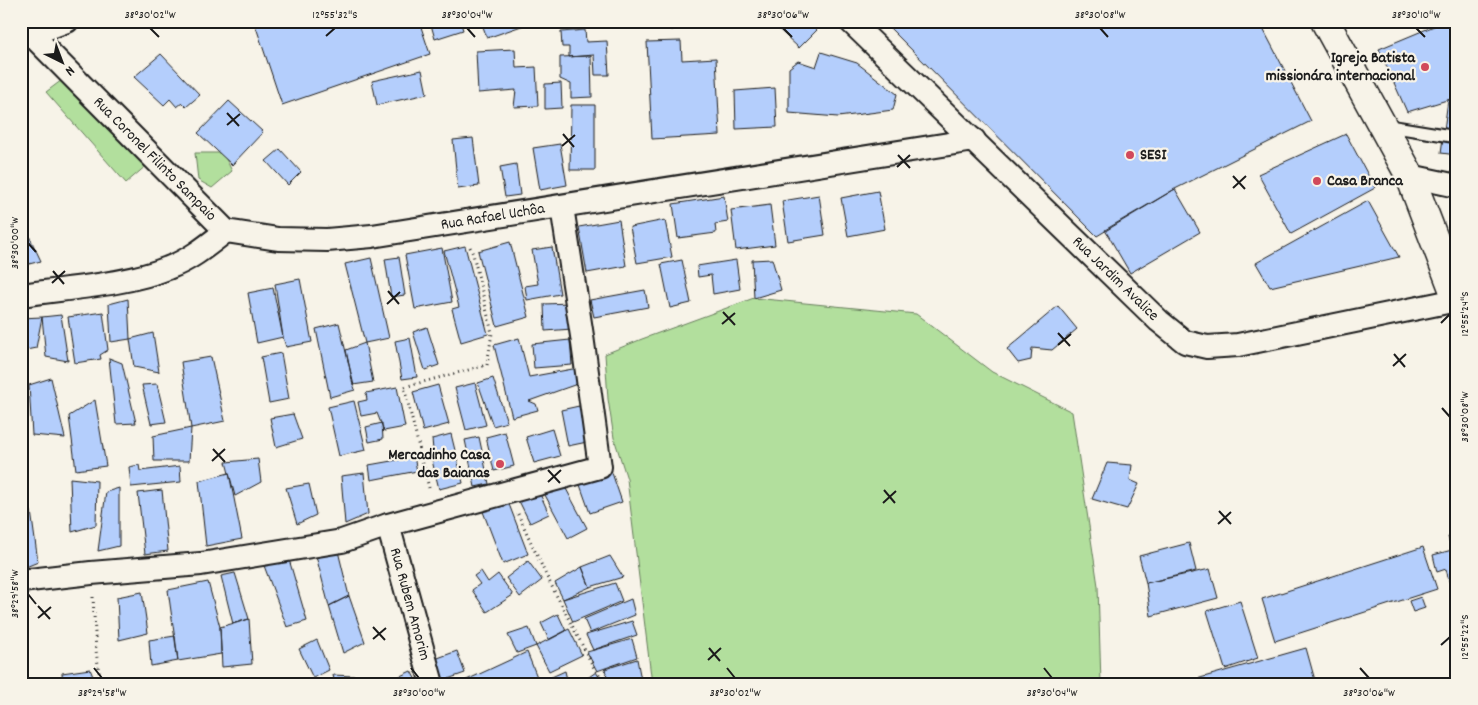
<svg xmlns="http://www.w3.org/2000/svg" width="1478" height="705" font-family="Dekko,sans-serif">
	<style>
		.green { fill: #b2df9d; stroke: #677e5c }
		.building { fill: #b4cefc; stroke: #1c1c1c }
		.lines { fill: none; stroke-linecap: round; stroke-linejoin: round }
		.service-casing { stroke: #1c1c1c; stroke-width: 15 }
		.minor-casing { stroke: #1c1c1c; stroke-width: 26 }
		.secondary-casing { stroke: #1c1c1c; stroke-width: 31 }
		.path { stroke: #1c1c1c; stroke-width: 3; stroke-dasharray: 1 4; stroke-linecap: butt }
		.service { stroke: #f7f3e8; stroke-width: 11 }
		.minor { stroke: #f7f3e8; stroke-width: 22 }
		.secondary { stroke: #f7f3e8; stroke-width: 28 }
		.ticks { fill: none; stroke: #1c1c1c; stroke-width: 2 }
		.poi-dot { fill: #d1495b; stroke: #f7f3e8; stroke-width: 2 }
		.labels { text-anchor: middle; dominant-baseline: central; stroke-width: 4.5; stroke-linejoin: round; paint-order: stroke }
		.poi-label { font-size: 16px; font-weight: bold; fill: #1c1c1c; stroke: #f7f3e8; text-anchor: end }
		.street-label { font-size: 16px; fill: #1c1c1c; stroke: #f7f3e8 }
		.neatline { fill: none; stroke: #1c1c1c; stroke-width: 2 }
		.ticks-label { font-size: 12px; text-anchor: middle; fill: #1c1c1c }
	</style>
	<rect width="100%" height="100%" fill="#f7f3e8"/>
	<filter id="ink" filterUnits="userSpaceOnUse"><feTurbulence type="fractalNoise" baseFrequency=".02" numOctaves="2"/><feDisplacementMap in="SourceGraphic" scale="10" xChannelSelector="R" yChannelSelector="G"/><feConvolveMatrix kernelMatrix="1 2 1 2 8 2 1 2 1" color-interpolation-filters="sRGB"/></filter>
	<g filter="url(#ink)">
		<path class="green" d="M66 77 161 153 126 183 46 92Z
			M195 153H223L232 171 212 188 198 180Z
			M754 298 916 314 992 372 1072 412 1098 586 1101 684H652L627 479 614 438 608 399 605 354 642 339Z"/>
		<path class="building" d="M254 21H419L430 54 282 105Z
			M430 21H460L463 30 435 39Z
			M481 21H533V22L487 38Z
			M622 21H675L673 30Z
			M770 21H808L817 30 799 48Z
			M883 21H1259L1311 121 1175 189 1097 236Z
			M1446 21H1457V97L1407 112 1379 49Z
			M585 30 586 42 607 41 609 75H595L594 55 569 57V47H562L561 32Z
			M681 41 682 60 716 58 720 135 652 139 647 42Z
			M515 49 516 68 536 67 538 106 514 107 516 90 478 93 476 51Z
			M821 52 857 63 897 94 893 110 838 117 789 113V68L798 61 816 67Z
			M161 54 200 95 186 107 182 103 177 107 170 99 164 105 134 77Z
			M591 56 592 97 571 98V84L560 79V57Z
			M422 70 427 94 377 105 372 81Z
			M561 83 562 108 545 109V84Z
			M775 88 777 127 736 129 735 91Z
			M1448 100 1457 101V155L1441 153Z
			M229 101 263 132 232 165 198 133Z
			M571 105H595V170H570Z
			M1346 134 1375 188 1291 234 1258 174Z
			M473 138 479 186 458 189 453 140Z
			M560 144 567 185 540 190 533 148Z
			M280 149 301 172 288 185 266 161Z
			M516 164 520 195 505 197 500 167Z
			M1175 189 1200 232 1130 273 1105 230Z
			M878 191 885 229 848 236 841 198Z
			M819 195 825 235 788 241 782 201Z
			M724 196 728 222 715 224 716 233 678 238 673 204Z
			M1368 201 1399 257 1270 287 1256 263Z
			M770 205 775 245 736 250 731 210Z
			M21 219 41 261 21 266Z
			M619 220 626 266 587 273 579 227Z
			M665 220 672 257 637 263 630 227Z
			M510 242 529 317 497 326 478 251Z
			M465 246 488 334 461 342 452 309 459 307 444 251Z
			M552 247 560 294 527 300 525 286 538 284 532 250Z
			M442 248 452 302 415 309 405 255Z
			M399 257 405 295 391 297 385 259Z
			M371 258 389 338 365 343 345 264Z
			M772 259 781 290 754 298 752 260Z
			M682 260 691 303 670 308 661 264Z
			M736 260 740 289 713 294 711 275 698 277 697 266Z
			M300 279 312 342 286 347 283 337 275 284Z
			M273 288 283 337 257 343 248 293Z
			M645 290 648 307 594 317 590 300Z
			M128 299 130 339 111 342 109 304Z
			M571 303 572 329 545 331 544 304Z
			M1058 306 1077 329 1052 350 1032 348 1031 360 1018 363 1007 349Z
			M103 312 108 350 100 355 101 359 75 363 68 317Z
			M61 315 68 361 46 357 42 317Z
			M42 317 36 348 21 351V318Z
			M339 323 355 390 330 397 316 329Z
			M427 327 439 365 425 370 413 332Z
			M153 333 159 372 134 367 130 339Z
			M410 338 417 377 402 379 395 341Z
			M519 338 529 377 578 368 580 383 529 401 536 404 538 410 512 417 494 345Z
			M570 340 572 365 534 368 532 344Z
			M365 343 373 382 353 385 346 350Z
			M281 353 289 399 269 403 261 357Z
			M211 357 225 421 191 428 181 362Z
			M109 358 122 363 136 423 116 424Z
			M51 378 65 438 32 435 29 385Z
			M493 378 507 422 493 426 478 383Z
			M475 383 486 425 466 430 455 388Z
			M157 384 166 422 151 424 142 385Z
			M438 385 449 424 423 431 413 392Z
			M397 387 405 427 384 431 377 413 361 416 358 402 367 400 366 393Z
			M95 400 106 466 76 470 69 416Z
			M354 401 366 450 339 456 328 407Z
			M579 406 587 442 568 446 561 410Z
			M293 414 302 439 276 447 270 418Z
			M382 423 383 439 369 442 366 427Z
			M191 428 189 461H154L153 436Z
			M552 429 560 456 534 463 526 437Z
			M505 432 514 466 494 471 486 437Z
			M451 434 463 483 439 489 430 452 433 450 432 439Z
			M479 437 489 484 475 487 465 440Z
			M414 457 417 471 371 480 369 465Z
			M258 459 261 482 235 496 226 462Z
			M1107 463 1132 465 1130 480 1139 484 1127 509 1092 499Z
			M139 465 140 471 180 466 181 482 131 487 129 467Z
			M611 470 622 502 590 513 579 482Z
			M229 473 242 539 206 546 199 481Z
			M364 473 368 514 345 524 341 476Z
			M70 478 97 481 96 525 72 532Z
			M309 484 316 515 297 524 286 488Z
			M536 485 549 514 530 523 519 501Z
			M564 485 587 528 568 538 545 495Z
			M119 488V546L98 551 106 492Z
			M162 490 168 551 145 554 138 493Z
			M507 499 528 554 503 564 482 509Z
			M31 511 38 562 21 569V512Z
			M1457 535V599L1454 600 1446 569 1437 572 1433 555 1452 550 1448 537Z
			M1189 543 1196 571 1146 583 1139 556Z
			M1423 547 1437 589 1275 641 1262 599Z
			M338 551 349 596 329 606 316 556Z
			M288 556 307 621 287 627 263 563Z
			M610 556 623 577 590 587 582 567Z
			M528 561 542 580 520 597 506 578Z
			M582 567 590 587 563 599 555 583Z
			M1210 569 1218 598 1151 616 1146 583Z
			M481 571 488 582 498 574 513 595 487 612 472 590 480 584 474 576Z
			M235 573 249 619 233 624 221 576Z
			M208 582 220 627 221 654 178 661 168 590Z
			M615 583 622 601 573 622 563 599Z
			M142 592 148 633 119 640 117 597Z
			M349 596 365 642 343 653 329 606Z
			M1421 597 1425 608 1413 612 1409 601Z
			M631 599 635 615 590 633 584 619Z
			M1240 601 1258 658 1225 669 1207 611Z
			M558 614 566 631 549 640 541 623Z
			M249 619 252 664 222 667 220 627Z
			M632 621 637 635 593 650 586 635Z
			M529 628 536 646 517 653 508 635Z
			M569 629 582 655 549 671 536 646Z
			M175 636 178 661 151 666 149 640Z
			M632 639 637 657 597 671 587 652Z
			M317 640 329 670 313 678 299 649Z
			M1306 648 1316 684H1179Z
			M457 651 465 673 442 681 435 659Z
			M527 652 537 677 521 684H458Z
			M637 659 641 680 632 684H609L605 669Z
			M90 669 96 684H63L62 673Z
			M411 671 418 684H383Z
			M565 671 568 684H536Z
			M596 672 604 684H579Z
			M333 675 354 676 356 684H335Z"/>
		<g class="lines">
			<g class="service-casing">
				<path id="service" d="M1383 125 1457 137"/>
			</g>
			<g class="minor-casing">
				<g id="minor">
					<path id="s1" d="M850 21 1159 321 1185 342 1207 347 1238 345 1457 300"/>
					<path id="s2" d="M21 24 226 231"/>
					<path d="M21 38 67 21"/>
					<path d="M1410 176 1457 186"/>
					<path id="s3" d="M21 295C67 288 126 285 168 268 190 260 208 245 226 231L278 239 327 240 372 236 974 140"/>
					<path id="s4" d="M388 525 432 684"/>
					<path d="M21 581 91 573 201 564 342 541 388 525 600 467 582 336 562 207"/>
				</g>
			</g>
			<g class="secondary-casing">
				<path id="secondary" d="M1325 21 1410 176 1457 299"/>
			</g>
			<path class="path" d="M429 488 404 387 487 365 492 333 473 254 469 245
				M518 514 546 575 594 668 605 684
				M93 597 96 651 101 684"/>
			<use href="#service" class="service"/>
			<use href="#minor" class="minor"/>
			<use href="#secondary" class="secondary"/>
		</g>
	</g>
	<path class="ticks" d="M150 28 159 37M467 28 475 37M783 28 792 37M1100 28 1108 37M1416 28 1425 37M326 36 335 28M227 113 239 126M227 125 240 114M563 134 574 147M562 146 575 135M898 155 910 168M897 167 910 155M1233 176 1245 189M1233 188 1246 176M28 243 36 252M53 271 64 284M52 283 65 271M388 291 399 304M387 304 400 292M723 312 735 325M1441 323 1450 314M722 324 735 313M1058 333 1070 346M1058 345 1071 334M1394 354 1405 367M1393 366 1406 354M1442 408 1450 417M213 449 225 462M212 461 225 449M548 470 560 483M548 482 561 470M884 490 895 503M883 503 896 491M1219 511 1231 524M1218 524 1231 512M28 594 36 604M38 606 50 619M38 618 51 607M373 627 385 640M373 639 386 628M1441 645 1450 637M709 648 720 661M708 660 721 648M94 668 102 678M411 668 419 678M727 668 735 678M1044 668 1052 678M1360 668 1369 678"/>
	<g class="poi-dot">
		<circle cx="1425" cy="67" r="5"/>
		<circle cx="1130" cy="155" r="5"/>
		<circle cx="1317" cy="181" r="5"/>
		<circle cx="500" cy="464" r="5"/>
	</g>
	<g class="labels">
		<g class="poi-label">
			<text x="1415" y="58">Igreja Batista<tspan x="1415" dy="18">missionára internacional</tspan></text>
			<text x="1140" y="155" text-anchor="start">SESI</text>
			<text x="1327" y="181" text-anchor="start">Casa Branca</text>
			<text x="490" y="455">Mercadinho Casa<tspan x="490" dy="18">das Baianas</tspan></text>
		</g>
		<g class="street-label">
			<text stroke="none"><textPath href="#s2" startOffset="190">Rua Coronel Filinto Sampaio</textPath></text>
			<text stroke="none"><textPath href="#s3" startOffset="488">Rua Rafael Uchôa</textPath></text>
			<text stroke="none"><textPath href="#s1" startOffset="370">Rua Jardim Avalice</textPath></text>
			<text stroke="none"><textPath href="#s4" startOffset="82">Rua Rubem Amorim</textPath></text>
		</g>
	</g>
	<rect width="1478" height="705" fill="none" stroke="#f7f3e8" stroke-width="55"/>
	<g transform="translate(62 62) rotate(138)" stroke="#f7f3e8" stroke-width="4" paint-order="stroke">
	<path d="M0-4L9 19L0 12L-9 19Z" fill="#1c1c1c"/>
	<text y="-8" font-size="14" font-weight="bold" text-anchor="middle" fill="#1c1c1c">N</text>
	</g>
	<rect x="28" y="28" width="1422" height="650" class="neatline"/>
	<g class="ticks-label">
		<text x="150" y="18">38°30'02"W</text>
		<text x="335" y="18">12°55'32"S</text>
		<text x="467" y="18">38°30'04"W</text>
		<text x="783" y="18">38°30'06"W</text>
		<text x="1100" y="18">38°30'08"W</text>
		<text x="1416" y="18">38°30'10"W</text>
		<text transform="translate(14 243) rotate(-90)" y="4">38°30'00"W</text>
		<text transform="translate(1464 314) rotate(-90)" y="4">12°55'24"S</text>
		<text transform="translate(1464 417) rotate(-90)" y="4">38°30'08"W</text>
		<text transform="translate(14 594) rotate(-90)" y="4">38°29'58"W</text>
		<text transform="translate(1464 637) rotate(-90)" y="4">12°55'22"S</text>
		<text x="102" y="696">38°29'58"W</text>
		<text x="419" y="696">38°30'00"W</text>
		<text x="735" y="696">38°30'02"W</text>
		<text x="1052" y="696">38°30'04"W</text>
		<text x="1369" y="696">38°30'06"W</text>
	</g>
</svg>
